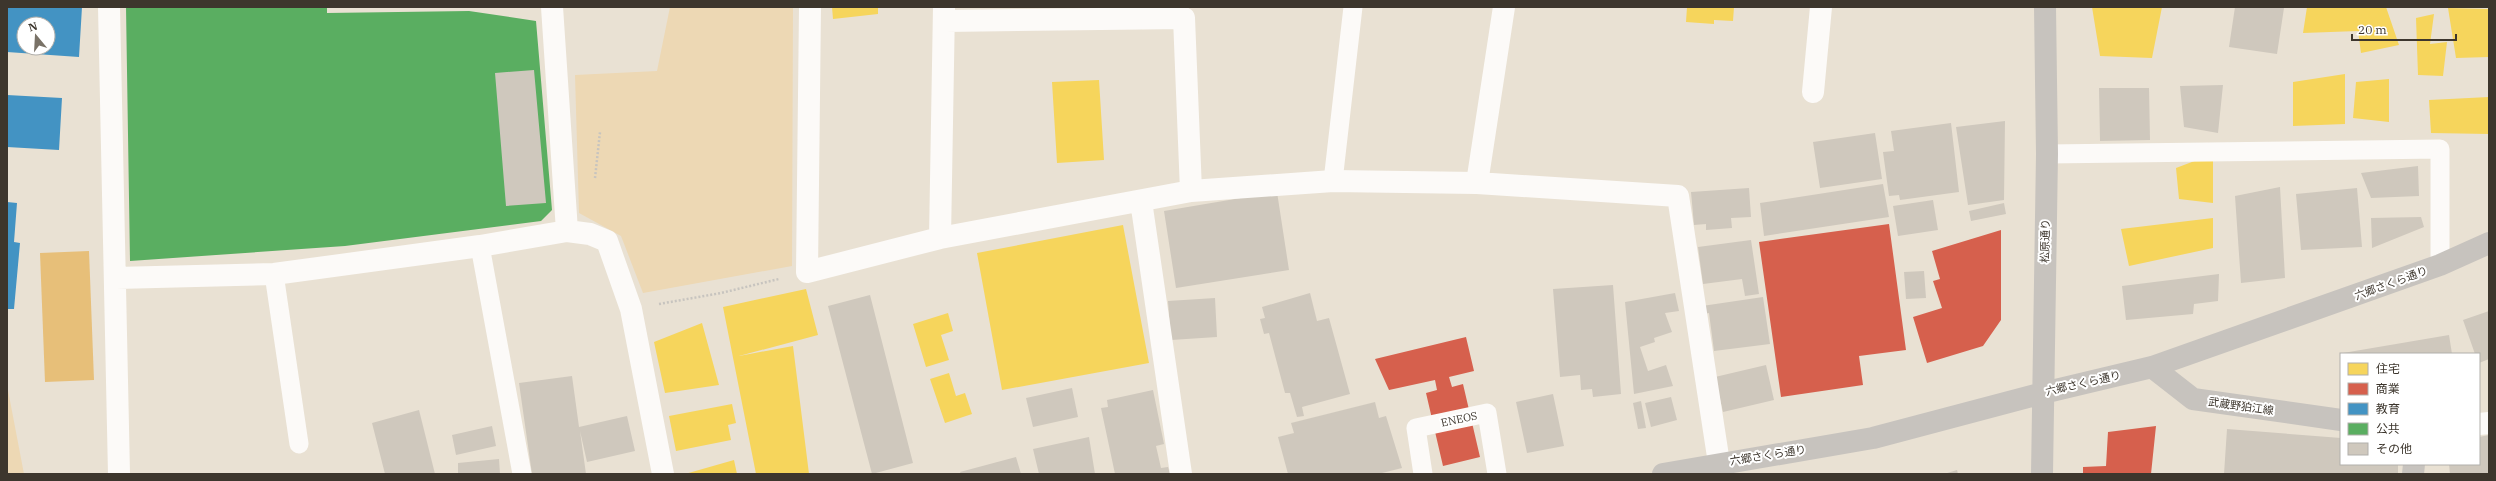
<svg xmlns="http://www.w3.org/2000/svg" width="2496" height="481" font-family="'IBM Plex Serif','Noto Sans JP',serif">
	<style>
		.green { fill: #edd8b4 }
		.water { fill: #e7bf79 }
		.homes { fill: #f6d55c }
		.shops { fill: #d6604d }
		.schools { fill: #4393c3; fill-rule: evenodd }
		.public { fill: #5aae61 }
		.building { fill: #cfc8bd }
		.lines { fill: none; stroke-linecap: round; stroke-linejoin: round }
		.path { stroke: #c7c4bf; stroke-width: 2.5; stroke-dasharray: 2 2; stroke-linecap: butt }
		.lane { stroke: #fcfaf8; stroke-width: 19 }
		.street { stroke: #fcfaf8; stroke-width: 22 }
		.secondary { stroke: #c7c3be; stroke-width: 22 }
		.labels { text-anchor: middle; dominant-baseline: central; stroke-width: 4; stroke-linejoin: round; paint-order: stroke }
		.street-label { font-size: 11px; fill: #3d362d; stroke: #fff }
	</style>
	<rect width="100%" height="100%" fill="#e9e1d3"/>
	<path class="green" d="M670 7H793L792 266 643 293 621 236 579 213 575 75 657 71Z
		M7 385 24 474H7Z"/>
	<path class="water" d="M89 251 94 380 45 382 40 253Z"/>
	<path class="homes" d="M832 7H878V14L833 19Z
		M1687 7H1734L1733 21 1714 20V24L1686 22Z
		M2092 7H2162L2152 58 2100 56Z
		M2307 7H2386L2399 45 2361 53 2358 31 2303 33Z
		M2448 8 2489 9V57L2456 58Z
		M2434 14 2430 44 2447 42 2443 76 2418 75 2416 18Z
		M2345 74V124L2293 126V82Z
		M2389 79V122L2353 118 2356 82Z
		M1099 80 1104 160 1057 163 1052 82Z
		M2489 97V134L2431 133 2429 100Z
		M2213 154V203L2179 199 2176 168Z
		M2213 218V248L2129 266 2121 229Z
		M1123 225 1149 363 1002 390 977 253Z
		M806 289 818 335 739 356 793 346 809 474H756L723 307Z
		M948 313 953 331 941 335 949 360 926 367 913 324Z
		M702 323 719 385 665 393 654 342Z
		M949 373 956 396 965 393 972 414 945 423 930 379Z
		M732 404 736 423 728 425 731 440 676 451 669 416Z
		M734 460 737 474H685Z"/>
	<path class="shops" d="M1889 224 1906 350 1859 356 1863 385 1781 397 1759 242Z
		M2001 230V320L1983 346 1927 363 1913 317 1942 308 1933 281 1940 279 1932 251Z
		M1466 337 1474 371 1449 377 1452 387 1463 384 1480 457 1443 466 1426 393 1437 390 1435 380 1389 390 1375 359Z
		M2156 426 2151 474H2083V467L2106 466 2108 432Z"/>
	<path class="schools" d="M7 7H82L79 57 7 52ZM24 24H48V48H24Z
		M7 95 62 98 59 150 7 147Z
		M7 202 17 203 14 242 20 243 14 309H7Z"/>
	<path class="public" d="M126 7H327V13L469 11 536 21 552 210 541 221 345 246 130 261Z"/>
	<path class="building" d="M2235 7 2284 8 2277 54 2229 47Z
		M534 70 546 203 506 206 495 73Z
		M2223 85 2218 133 2184 127 2180 86Z
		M2099 88H2149L2150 140 2100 141Z
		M2005 121 2004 200 1968 205 1956 127Z
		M1951 123 1959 192 1900 200 1899 195 1889 196 1883 152 1894 151 1891 131Z
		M1875 133 1882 179 1820 188 1813 142Z
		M2418 166 2419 196 2371 198 2361 173Z
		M1883 184 1889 217 1764 236 1760 203Z
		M2280 187 2285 278 2241 283 2235 196Z
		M1749 188 1751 217 1731 218 1732 228 1706 230V224L1694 225 1691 192Z
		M2357 188 2362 247 2301 250 2296 194Z
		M1277 192 1289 270 1176 288 1164 211Z
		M1933 200 1938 230 1898 236 1893 206Z
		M2004 203 2006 214 1971 221 1969 211Z
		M2421 217 2424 227 2372 248 2371 218Z
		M1751 240 1759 294 1745 296 1742 279 1703 284 1698 247Z
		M1924 271 1926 298 1906 299 1904 272Z
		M2219 274 2218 301 2194 304 2193 314 2126 320 2122 286Z
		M1613 285 1621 394 1593 397 1592 389 1581 390 1580 375 1560 377 1553 289Z
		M1310 293 1317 321 1329 318 1350 394 1302 407 1304 416 1297 417 1290 393H1285L1269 333 1264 334 1260 319 1265 318 1262 307Z
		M1675 293 1679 311 1665 313 1672 332 1654 338 1655 342 1640 347 1648 371 1666 365 1673 386 1634 394 1625 302Z
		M870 295 913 463 872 474 828 306Z
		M1763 297 1770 344 1714 351 1709 313 1704 314 1702 306Z
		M1215 298 1217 337 1171 340 1168 301Z
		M2489 311V359L2479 363V354H2475L2463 320Z
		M2449 335 2452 354H2343V353Z
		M1766 365 1774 400 1723 412 1715 377Z
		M572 376 579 427 627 416 635 451 587 462 580 431 586 474H532L519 383Z
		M1072 388 1078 417 1033 427 1026 398Z
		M1153 390 1164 444 1156 446 1161 468 1168 467 1170 474H1115L1101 408 1108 407 1107 400Z
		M1553 394 1564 446 1527 453 1516 402Z
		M1671 397 1677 420 1651 427 1645 403Z
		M1641 401 1646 428 1638 429 1633 403Z
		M1375 402 1379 418 1386 416 1402 468 1378 474H1288L1278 437 1294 433 1291 423Z
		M419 410 435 474H385L372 423Z
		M492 426 496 446 456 455 452 435Z
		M2227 429 2341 438V464H2398V474H2224Z
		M2489 435V474H2450L2449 464H2479V437Z
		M1089 437 1095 474H1039L1033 449Z
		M1016 457 1021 474H961L960 472Z
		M499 459 500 474H458V463Z
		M1957 470 1958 474H1944Z"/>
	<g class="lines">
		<path class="path" d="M595 178 600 132
			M659 304 721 293 779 279"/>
		<path class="lane" d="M2047 154 2440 149V265
			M1333 181 1353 7
			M480 246 522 474
			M274 274 299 444
			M1423 474 1416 428 1487 413 1497 474"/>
		<path class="street" d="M109 7 119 474
			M552 7 567 231
			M810 7 807 272 940 238 1191 191 1333 181 1477 183 1678 196 1719 463
			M945 21 1184 18 1191 191
			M1813 92 1821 7
			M1477 183 1504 7
			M1141 201 1181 474
			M940 238 944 7
			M116 278 274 274 480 246 567 231 590 234 607 241 631 309 663 474
			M2479 424 2489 423"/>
		<path class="secondary" d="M2152 367 2193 399 2341 420
			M1663 474 1873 438 2043 393 2152 367 2440 265 2489 243
			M2042 474 2047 154 2045 7
			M2413 474 2414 464"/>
	</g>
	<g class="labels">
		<g class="street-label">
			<text transform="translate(2045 241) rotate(-89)">松原通り</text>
			<text transform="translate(2391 283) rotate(-20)">六郷さくら通り</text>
			<text transform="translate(2083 383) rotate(-13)">六郷さくら通り</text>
			<text transform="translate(2241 406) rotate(8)">武蔵野狛江線</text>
			<text transform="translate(1459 419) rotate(-12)">ENEOS</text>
			<text transform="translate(1768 455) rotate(-9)">六郷さくら通り</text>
		</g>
	</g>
	<rect width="2496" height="481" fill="none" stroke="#3d362d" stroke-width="16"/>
	<rect x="2340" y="353" width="140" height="112" fill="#ffffff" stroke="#b1afab"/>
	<rect x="2348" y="363" width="20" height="12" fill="#f6d55c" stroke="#b1afab"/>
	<text x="2376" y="373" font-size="12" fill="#3d362d">住宅</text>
	<rect x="2348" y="383" width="20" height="12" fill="#d6604d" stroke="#b1afab"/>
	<text x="2376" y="393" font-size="12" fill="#3d362d">商業</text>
	<rect x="2348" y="403" width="20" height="12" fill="#4393c3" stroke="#b1afab"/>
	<text x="2376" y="413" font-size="12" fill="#3d362d">教育</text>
	<rect x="2348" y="423" width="20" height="12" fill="#5aae61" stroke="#b1afab"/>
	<text x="2376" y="433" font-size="12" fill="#3d362d">公共</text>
	<rect x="2348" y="443" width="20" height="12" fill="#cfc8bd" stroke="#b1afab"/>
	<text x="2376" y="453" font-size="12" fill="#3d362d">その他</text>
	<g transform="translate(36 36) rotate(342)"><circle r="19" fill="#ffffff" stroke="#b1afab"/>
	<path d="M0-3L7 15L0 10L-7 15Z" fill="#797267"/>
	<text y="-6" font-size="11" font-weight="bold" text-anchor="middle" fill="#3d362d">N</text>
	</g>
	<path d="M2352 34v6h104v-6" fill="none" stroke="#3d362d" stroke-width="2"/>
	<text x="2358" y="34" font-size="12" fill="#3d362d" stroke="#ffffff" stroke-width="3" paint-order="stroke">20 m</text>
</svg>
